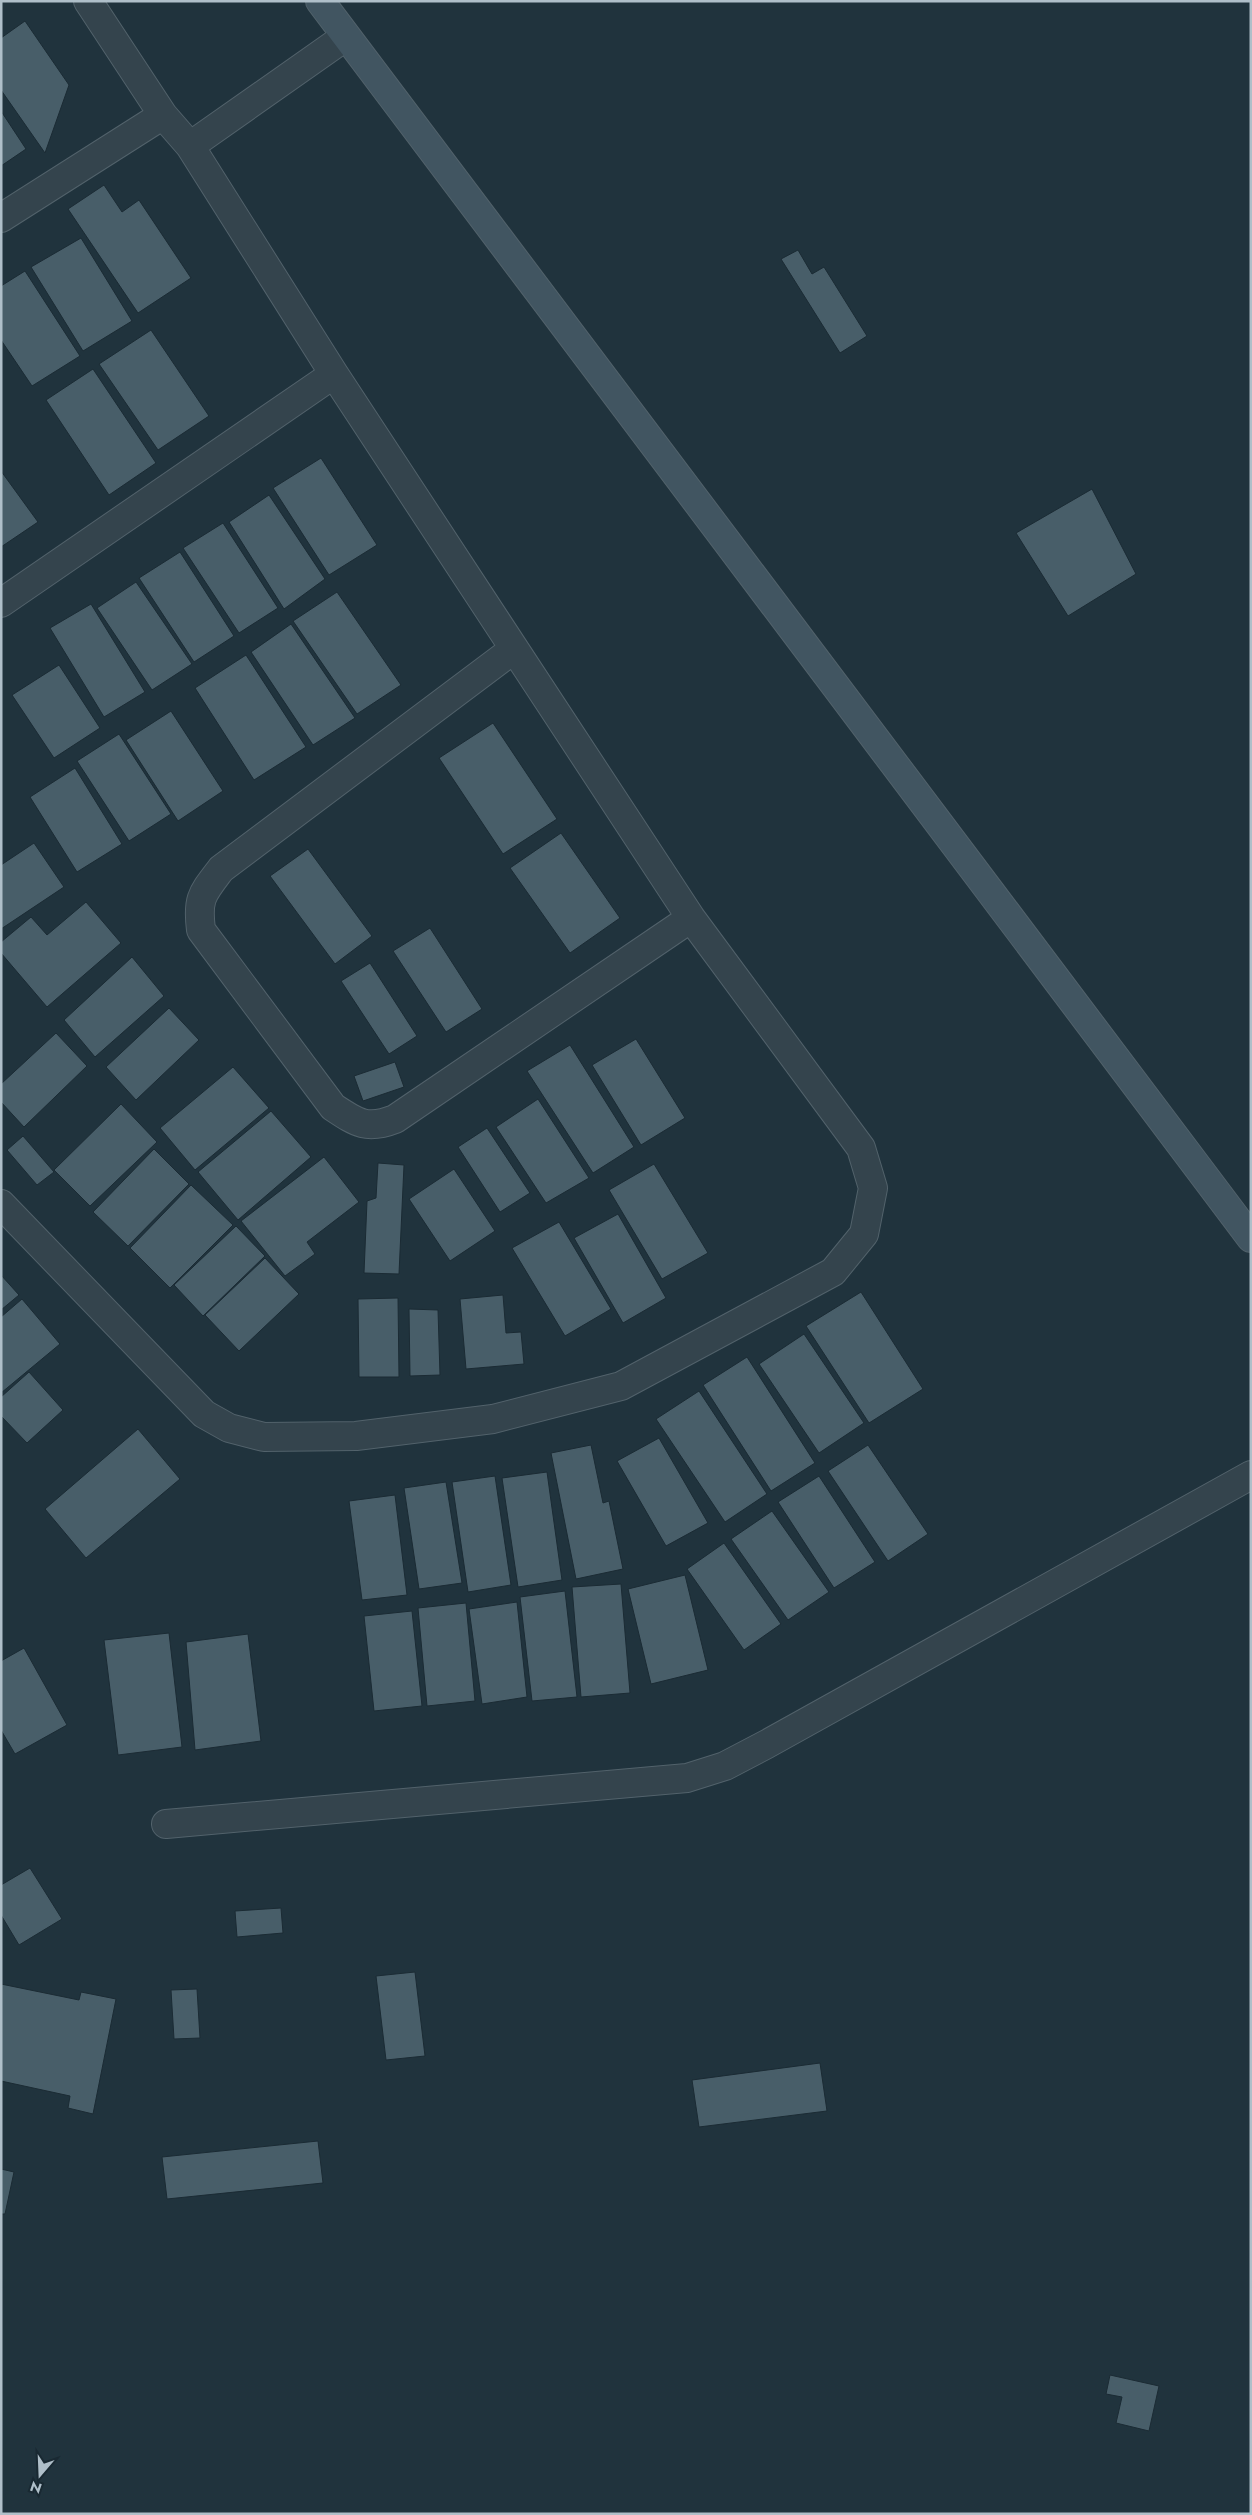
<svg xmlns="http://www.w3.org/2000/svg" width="1252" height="2515" font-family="Jost,sans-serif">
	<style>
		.building { fill: #485e69; stroke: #1b2b34 }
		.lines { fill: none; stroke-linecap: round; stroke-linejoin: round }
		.minor-casing { stroke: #52626b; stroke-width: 30 }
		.secondary-casing { stroke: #52626b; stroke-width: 30 }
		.minor { stroke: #34444d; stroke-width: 28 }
		.secondary { stroke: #415561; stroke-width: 28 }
	</style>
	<rect width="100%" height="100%" fill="#20333d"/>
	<path class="building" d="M25 21 69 85 45 153 1 90V38Z
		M1 111 26 149 1 166Z
		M104 185 122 212 139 200 191 278 138 313 68 209Z
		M81 238 132 321 83 351 31 267Z
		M798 250 812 274 824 267 867 336 840 353 781 259Z
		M25 271 80 356 32 386 1 340V286Z
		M151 330 209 416 158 450 99 364Z
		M93 369 156 463 109 495 46 400Z
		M321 458 377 545 329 575 273 488Z
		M1 471 38 522 1 547Z
		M1092 489 1136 574 1068 616 1016 533Z
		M269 495 325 579 284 609 229 522Z
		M223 523 278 608 239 633 183 548Z
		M180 552 234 636 194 662 139 578Z
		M136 582 192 664 152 690 97 608Z
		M337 592 401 685 357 714 293 621Z
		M91 604 145 692 104 717 50 628Z
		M291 624 355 718 313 745 251 652Z
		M246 655 306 747 254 780 195 688Z
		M59 665 100 728 54 758 12 695Z
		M171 711 223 791 178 821 126 740Z
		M493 723 557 819 503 854 439 758Z
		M119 734 171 814 129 841 77 761Z
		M75 768 122 844 77 872 30 797Z
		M561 833 620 918 570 953 510 868Z
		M34 843 64 887 1 929V865Z
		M308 849 372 936 335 964 270 876Z
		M86 902 121 943 47 1007 1 953V942L31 917 47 935Z
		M430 928 482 1009 446 1032 393 951Z
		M132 957 164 996 95 1057 64 1020Z
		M370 963 417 1036 389 1054 341 981Z
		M169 1008 199 1040 136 1100 106 1067Z
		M56 1033 87 1066 24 1127 1 1102V1084Z
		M636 1039 685 1118 641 1145 592 1065Z
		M570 1045 634 1147 593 1173 527 1071Z
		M395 1062 404 1087 363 1101 354 1076Z
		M233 1067 269 1108 195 1170 160 1128Z
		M538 1099 589 1178 546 1203 496 1127Z
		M121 1104 157 1142 90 1206 54 1170Z
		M271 1111 311 1157 238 1220 198 1172Z
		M487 1128 530 1193 500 1212 458 1147Z
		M23 1136 54 1172 37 1185 7 1150Z
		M154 1149 189 1184 128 1246 93 1212Z
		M324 1157 359 1202 307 1242 315 1254 285 1276 241 1221Z
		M378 1163 404 1165 399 1274 364 1273 367 1201 376 1198Z
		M654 1164 708 1253 662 1279 609 1190Z
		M454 1169 495 1231 450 1261 409 1199Z
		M191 1185 233 1225 170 1288 130 1248Z
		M618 1214 666 1298 623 1323 574 1238Z
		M559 1222 611 1309 565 1336 512 1248Z
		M236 1226 265 1256 203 1316 174 1285Z
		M265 1258 299 1294 239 1351 205 1315Z
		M1 1275 19 1295 1 1310Z
		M861 1292 923 1389 869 1423 806 1326Z
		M503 1295 506 1333 521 1332 524 1364 466 1369 460 1299Z
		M398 1298 399 1377H359L358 1299Z
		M22 1299 60 1344 1 1393V1317Z
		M409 1309 438 1310 440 1375 410 1376Z
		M804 1334 864 1423 819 1453 759 1364Z
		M747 1357 815 1463 771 1491 703 1385Z
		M29 1372 63 1410 27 1443 1 1416V1397Z
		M699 1391 767 1494 725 1522 656 1419Z
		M138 1429 180 1479 86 1558 45 1509Z
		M659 1438 708 1523 666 1546 617 1461Z
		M591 1445 603 1503 609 1501 623 1569 576 1579 551 1453Z
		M868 1445 928 1534 888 1561 828 1471Z
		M547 1472 562 1580 518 1587 502 1478Z
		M495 1476 511 1585 468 1592 452 1482Z
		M819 1476 875 1562 834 1588 778 1502Z
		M446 1482 462 1583 419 1589 404 1488Z
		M395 1495 407 1595 362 1600 349 1501Z
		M772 1511 829 1592 788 1620 731 1539Z
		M724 1543 781 1624 744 1650 687 1569Z
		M685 1575 708 1670 651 1684 628 1589Z
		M621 1584 630 1693 581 1697 572 1587Z
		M565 1591 577 1697 532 1701 520 1597Z
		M517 1602 527 1697 482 1704 469 1609Z
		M466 1603 475 1701 427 1706 418 1608Z
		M412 1611 422 1706 374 1711 364 1616Z
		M169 1633 182 1747 118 1755 104 1640Z
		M248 1634 261 1741 195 1750 186 1642Z
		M24 1648 67 1725 15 1754 1 1730V1661Z
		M30 1868 62 1919 19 1945 1 1915V1885Z
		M281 1908 283 1933 237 1937 235 1911Z
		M415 1972 425 2056 386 2060 376 1976Z
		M1 1984 79 2000 81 1992 116 1999 93 2114 68 2108 70 2096 1 2081Z
		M197 1989 200 2038 174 2039 171 1990Z
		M820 2063 827 2111 699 2127 692 2080Z
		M318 2141 323 2183 167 2199 162 2157Z
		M1 2169 14 2172 5 2214H1Z
		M1110 2375 1159 2386 1149 2431 1116 2423 1122 2397 1106 2394Z"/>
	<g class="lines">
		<g class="minor-casing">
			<path id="minor" d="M190 146 345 37
				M1 218 163 115
				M1 603 334 374
				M514 649 221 869C202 894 197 898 201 930L333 1107C357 1123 367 1130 395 1119L691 918
				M1 1204 204 1414 229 1428 264 1437 356 1436 493 1419 621 1386 833 1272 864 1234 873 1188 861 1148 691 918 334 374 190 146 163 115 88 1
				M166 1824 687 1778 725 1766 767 1744 1251 1475"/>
		</g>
		<g class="secondary-casing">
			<path id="secondary" d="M320 1 1251 1238"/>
		</g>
		<use href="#minor" class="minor"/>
		<use href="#secondary" class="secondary"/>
	</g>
	<rect width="1252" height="2515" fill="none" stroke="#afbfc9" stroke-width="5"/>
	<g transform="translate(40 2475) rotate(199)" stroke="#192932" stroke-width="4" paint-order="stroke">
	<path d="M0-4L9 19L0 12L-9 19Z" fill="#afbfc9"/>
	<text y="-8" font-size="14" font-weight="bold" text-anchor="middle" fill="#afbfc9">N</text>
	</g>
</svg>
